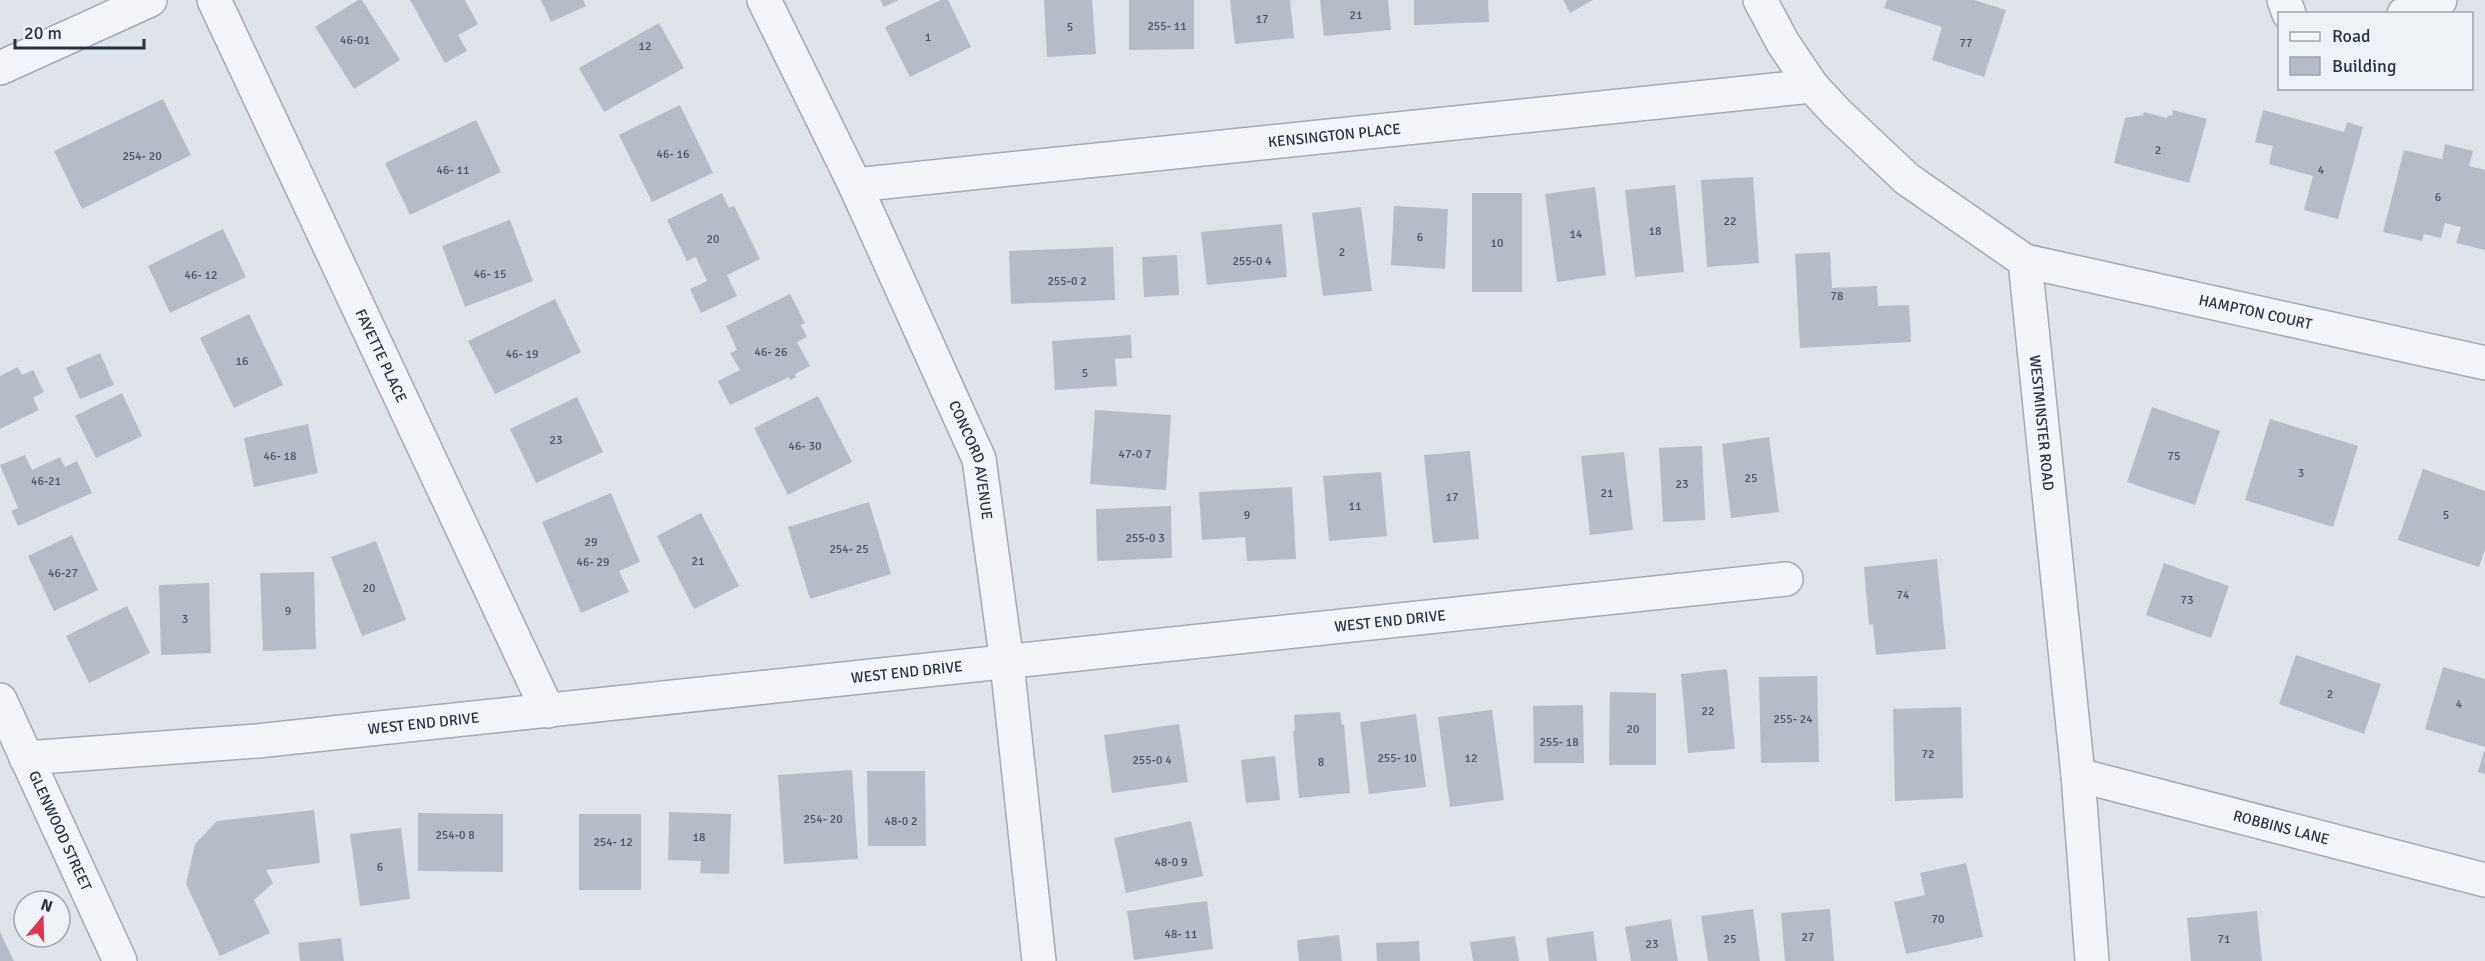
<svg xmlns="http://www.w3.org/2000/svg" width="2485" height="961" font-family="Signika,sans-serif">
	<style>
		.building { fill: #b5bcc8 }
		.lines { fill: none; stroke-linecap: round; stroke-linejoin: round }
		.minor-casing { stroke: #a4aab5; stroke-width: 36 }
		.minor { stroke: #f2f4f8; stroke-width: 33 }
		.labels { text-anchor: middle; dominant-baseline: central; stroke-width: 6; stroke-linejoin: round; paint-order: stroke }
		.number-label { font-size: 12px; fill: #4a5464 }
		.street-label { font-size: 15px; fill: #263143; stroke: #eef2f7 }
	</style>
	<rect width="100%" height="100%" fill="#dfe3ea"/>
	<path class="building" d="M358 0H362L400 60 354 89 315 27Z
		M410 0H465L478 24 458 35 467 51 445 63Z
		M541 0H583L586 6 551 22Z
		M880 0H899L884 7Z
		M941 0H948L971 47 910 77 885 27Z
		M1044 0H1092L1096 54 1047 57Z
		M1129 0H1194V49L1129 50Z
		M1230 0H1290L1294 38 1235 44Z
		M1320 0H1388L1391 30 1324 36Z
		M1414 0H1488L1489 22 1414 25Z
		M1563 0H1593L1570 13Z
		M1887 0H1974L2006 10 1984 77 1932 60 1942 27 1884 8Z
		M659 23 684 68 604 112 579 68Z
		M163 99 191 155 82 209 54 151Z
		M680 105 713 173 652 202 619 135Z
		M2173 110 2207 119 2189 183 2114 163 2125 118 2143 115 2144 112 2167 118 2169 115 2172 116Z
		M2263 110 2344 132 2347 122 2363 127 2338 219 2304 210 2313 176 2269 164 2273 146 2255 142Z
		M476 120 501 172 410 215 385 163Z
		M2445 144 2473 151 2469 166 2485 170V250L2456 243 2461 227 2445 223 2441 238 2424 234 2422 241 2383 232 2404 150 2442 159Z
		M1753 177 1759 263 1707 267 1701 180Z
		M1675 185 1684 272 1635 277 1625 190Z
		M1595 187 1606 275 1557 282 1545 194Z
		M722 193 729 208 734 206 760 259 727 275 737 296 701 313 690 289 707 281 696 257 687 261 667 220Z
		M1472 193H1522V292H1472Z
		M1394 206 1448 209 1445 269 1391 265Z
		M1361 207 1372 291 1323 296 1312 213Z
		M510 220 533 281 465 307 442 246Z
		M1282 224 1287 277 1207 285 1201 232Z
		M223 229 246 277 170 313 148 266Z
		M1113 247 1115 300 1011 304 1009 251Z
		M1830 252 1832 288 1877 286 1878 306 1909 305 1911 342 1800 348 1795 254Z
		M1177 255 1179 295 1144 297 1142 257Z
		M790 294 805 323 801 325 807 337 797 342 810 366 795 374 796 377 790 380 789 377 730 405 718 381 740 370 730 353 737 350 726 326Z
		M555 299 581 352 495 394 468 341Z
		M249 314 283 385 234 408 200 338Z
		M1131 335 1132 358 1115 359 1117 386 1055 390 1052 341Z
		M100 353 114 385 80 399 66 368Z
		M18 367 22 375 33 370 44 392 33 398 39 410 0 429V376Z
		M122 393 142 436 96 458 75 416Z
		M818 396 852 462 788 495 754 428Z
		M577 397 603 452 536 483 510 429Z
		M2152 407 2220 431 2195 505 2127 482Z
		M1095 410 1171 415 1166 490 1090 484Z
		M2270 419 2358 446 2333 527 2245 500Z
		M308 424 318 473 254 487 244 438Z
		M1769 437 1779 512 1731 518 1722 444Z
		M1702 446 1705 520 1663 522 1659 448Z
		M1470 451 1479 539 1433 543 1424 455Z
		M1624 452 1633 530 1590 535 1581 456Z
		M25 455 32 470 60 457 65 467 77 461 92 493 18 526 11 511 18 508 0 465Z
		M2423 469 2485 491V549L2479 567 2398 540Z
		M1381 472 1387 536 1329 541 1323 476Z
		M1292 487 1296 559 1247 561 1245 537 1202 540 1199 492Z
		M611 493 640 562 619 571 629 592 581 613 542 522Z
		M869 502 891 574 810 599 788 527Z
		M1171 506 1172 558 1097 561 1096 509Z
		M701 513 739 586 694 609 657 536Z
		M72 535 98 590 54 611 28 556Z
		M376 541 406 620 362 636 331 557Z
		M1937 559 1946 649 1876 655 1873 624 1869 625 1864 567Z
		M2164 563 2229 586 2211 638 2146 615Z
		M314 572 316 649 263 651 260 573Z
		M209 583 211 653 161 655 159 585Z
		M127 606 150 653 89 683 66 636Z
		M2296 655 2381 684 2364 734 2279 704Z
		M2443 667 2485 679V747L2425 729Z
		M1727 669 1735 749 1688 753 1681 674Z
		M1817 676 1819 762 1761 763 1759 677Z
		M1610 692 1656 693V765H1609Z
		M1583 705 1584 763H1534L1533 706Z
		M1961 707 1963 798 1895 801 1893 709Z
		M1492 710 1504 800 1450 807 1438 717Z
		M1340 712 1342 725H1344L1350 793 1299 798 1293 731H1295L1294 715Z
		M1416 714 1426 787 1369 794 1360 722Z
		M1179 724 1188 782 1112 793 1104 735Z
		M2484 751 2485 752V774L2478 772Z
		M1275 756 1280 800 1246 803 1241 760Z
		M852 770 858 859 784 864 778 775Z
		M867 771H925L926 846H868Z
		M314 810 320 863 266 870 273 883 254 900 270 933 220 956 186 884 195 844 217 821Z
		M669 812 731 814 729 874 700 873 701 861 668 860Z
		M418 813 503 814V872L418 871Z
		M579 814H641V890H579Z
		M1191 821 1203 876 1126 893 1114 838Z
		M401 828 410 899 360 906 350 834Z
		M1966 863 1983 937 1906 954 1894 902 1925 895 1920 873Z
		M1207 901 1213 949 1134 960 1127 911Z
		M1753 909 1760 961H1708L1701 916Z
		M1830 909 1834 961H1785L1781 913Z
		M2257 911 2262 961H2191L2187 918Z
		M1671 919 1678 961H1631L1625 927Z
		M1593 931 1597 961H1549L1546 938Z
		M0 932 14 961H0Z
		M1339 935 1342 961H1299L1297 940Z
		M1515 936 1519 961H1473L1470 942Z
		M341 938 344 961H300L298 943Z
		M1419 941 1420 961H1377L1376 943Z"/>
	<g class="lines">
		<g class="minor-casing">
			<g id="minor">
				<path id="s1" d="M214 0 548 711"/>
				<path id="s2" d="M764 0 855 185 979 459 1007 663 1039 961"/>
				<path id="s3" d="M1760 0 1783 43 1812 86 1837 113 1907 179 2025 261 2078 775 2092 961"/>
				<path d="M2284 0 2289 14"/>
				<path d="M2404 14 2440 0"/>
				<path d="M0 68 150 0"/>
				<path id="s4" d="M855 185 1812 86"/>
				<path id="s5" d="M2025 261 2485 363"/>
				<path id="s6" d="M0 700 120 961"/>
				<path id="s7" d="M26 758 257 741 1786 579"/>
				<path id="s8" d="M2078 775 2485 880"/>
			</g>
		</g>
		<use href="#minor" class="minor"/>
	</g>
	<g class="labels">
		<g class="number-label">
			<text x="1356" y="15">21</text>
			<text x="1262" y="19">17</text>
			<text x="1167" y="26">255- 11</text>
			<text x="1070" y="27">5</text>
			<text x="928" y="37">1</text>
			<text x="355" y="40">46-01</text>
			<text x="1966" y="43">77</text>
			<text x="645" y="46">12</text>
			<text x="2158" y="150">2</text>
			<text x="673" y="154">46- 16</text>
			<text x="142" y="156">254- 20</text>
			<text x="453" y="170">46- 11</text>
			<text x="2321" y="170">4</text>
			<text x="2438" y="197">6</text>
			<text x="1730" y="221">22</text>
			<text x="1655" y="231">18</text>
			<text x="1576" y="234">14</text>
			<text x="1420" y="237">6</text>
			<text x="713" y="239">20</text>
			<text x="1497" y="243">10</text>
			<text x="1342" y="252">2</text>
			<text x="1252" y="261">255-0 4</text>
			<text x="490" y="274">46- 15</text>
			<text x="201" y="275">46- 12</text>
			<text x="1067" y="281">255-0 2</text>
			<text x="1837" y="296">78</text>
			<text x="771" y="352">46- 26</text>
			<text x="522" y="354">46- 19</text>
			<text x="242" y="361">16</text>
			<text x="1085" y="373">5</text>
			<text x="556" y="440">23</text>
			<text x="805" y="446">46- 30</text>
			<text x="1135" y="454">47-0 7</text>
			<text x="280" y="456">46- 18</text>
			<text x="2174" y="456">75</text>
			<text x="2301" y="473">3</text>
			<text x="1751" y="478">25</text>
			<text x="46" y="481">46-21</text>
			<text x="1682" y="484">23</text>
			<text x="1607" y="493">21</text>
			<text x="1452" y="497">17</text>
			<text x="1355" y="506">11</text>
			<text x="1247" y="515">9</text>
			<text x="2446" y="515">5</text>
			<text x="1145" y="538">255-0 3</text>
			<text x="591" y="542">29</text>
			<text x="849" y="549">254- 25</text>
			<text x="698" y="561">21</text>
			<text x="593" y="562">46- 29</text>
			<text x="63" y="573">46-27</text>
			<text x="369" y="588">20</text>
			<text x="1903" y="595">74</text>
			<text x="2187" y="600">73</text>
			<text x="288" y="611">9</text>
			<text x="185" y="619">3</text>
			<text x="2330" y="694">2</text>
			<text x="2459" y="704">4</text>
			<text x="1708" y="711">22</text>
			<text x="1793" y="719">255- 24</text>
			<text x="1633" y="729">20</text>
			<text x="1559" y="742">255- 18</text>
			<text x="1928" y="754">72</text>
			<text x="1397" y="758">255- 10</text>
			<text x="1471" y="758">12</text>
			<text x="1152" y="760">255-0 4</text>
			<text x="1321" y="762">8</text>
			<text x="823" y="819">254- 20</text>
			<text x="901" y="821">48-0 2</text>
			<text x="455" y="835">254-0 8</text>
			<text x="699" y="837">18</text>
			<text x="613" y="842">254- 12</text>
			<text x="1171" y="862">48-0 9</text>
			<text x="380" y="867">6</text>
			<text x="1938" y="919">70</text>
			<text x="1181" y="934">48- 11</text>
			<text x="1808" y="937">27</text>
			<text x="1730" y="939">25</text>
			<text x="2224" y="939">71</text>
			<text x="1652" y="944">23</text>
		</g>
		<g class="street-label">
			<text stroke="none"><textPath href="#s4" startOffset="482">KENSINGTON PLACE</textPath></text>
			<text stroke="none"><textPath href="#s5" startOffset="236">HAMPTON COURT</textPath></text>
			<text stroke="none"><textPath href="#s1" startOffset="393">FAYETTE PLACE</textPath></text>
			<text stroke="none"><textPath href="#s3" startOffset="540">WESTMINSTER ROAD</textPath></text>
			<text stroke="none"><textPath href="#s2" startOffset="506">CONCORD AVENUE</textPath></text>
			<text stroke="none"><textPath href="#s7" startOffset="1371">WEST END DRIVE</textPath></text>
			<text stroke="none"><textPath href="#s7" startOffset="885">WEST END DRIVE</textPath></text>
			<text stroke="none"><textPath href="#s7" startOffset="399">WEST END DRIVE</textPath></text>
			<text stroke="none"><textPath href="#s8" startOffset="210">ROBBINS LANE</textPath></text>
			<text stroke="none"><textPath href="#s6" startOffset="144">GLENWOOD STREET</textPath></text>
		</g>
	</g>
	<rect x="2278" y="12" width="195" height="78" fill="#eef2f7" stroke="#9ea5af" stroke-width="1.5"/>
	<rect x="2290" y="32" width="30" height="9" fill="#f2f4f8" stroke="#9ea5af" stroke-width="1.5"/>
	<text x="2332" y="42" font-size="18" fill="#263143">Road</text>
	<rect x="2290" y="57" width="30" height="18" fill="#b5bcc8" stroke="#9ea5af" stroke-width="1.5"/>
	<text x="2332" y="72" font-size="18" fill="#263143">Building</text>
	<g transform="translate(42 919) rotate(19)"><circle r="28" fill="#eef2f7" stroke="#9ea5af" stroke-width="1.5"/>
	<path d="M0-4.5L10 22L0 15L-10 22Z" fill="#dc3651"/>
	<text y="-9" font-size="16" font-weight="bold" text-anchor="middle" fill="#263143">N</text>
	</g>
	<path d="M15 39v9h129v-9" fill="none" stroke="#263143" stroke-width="3"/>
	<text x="24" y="39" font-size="18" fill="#263143" stroke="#eef2f7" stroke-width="4.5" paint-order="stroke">20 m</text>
</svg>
